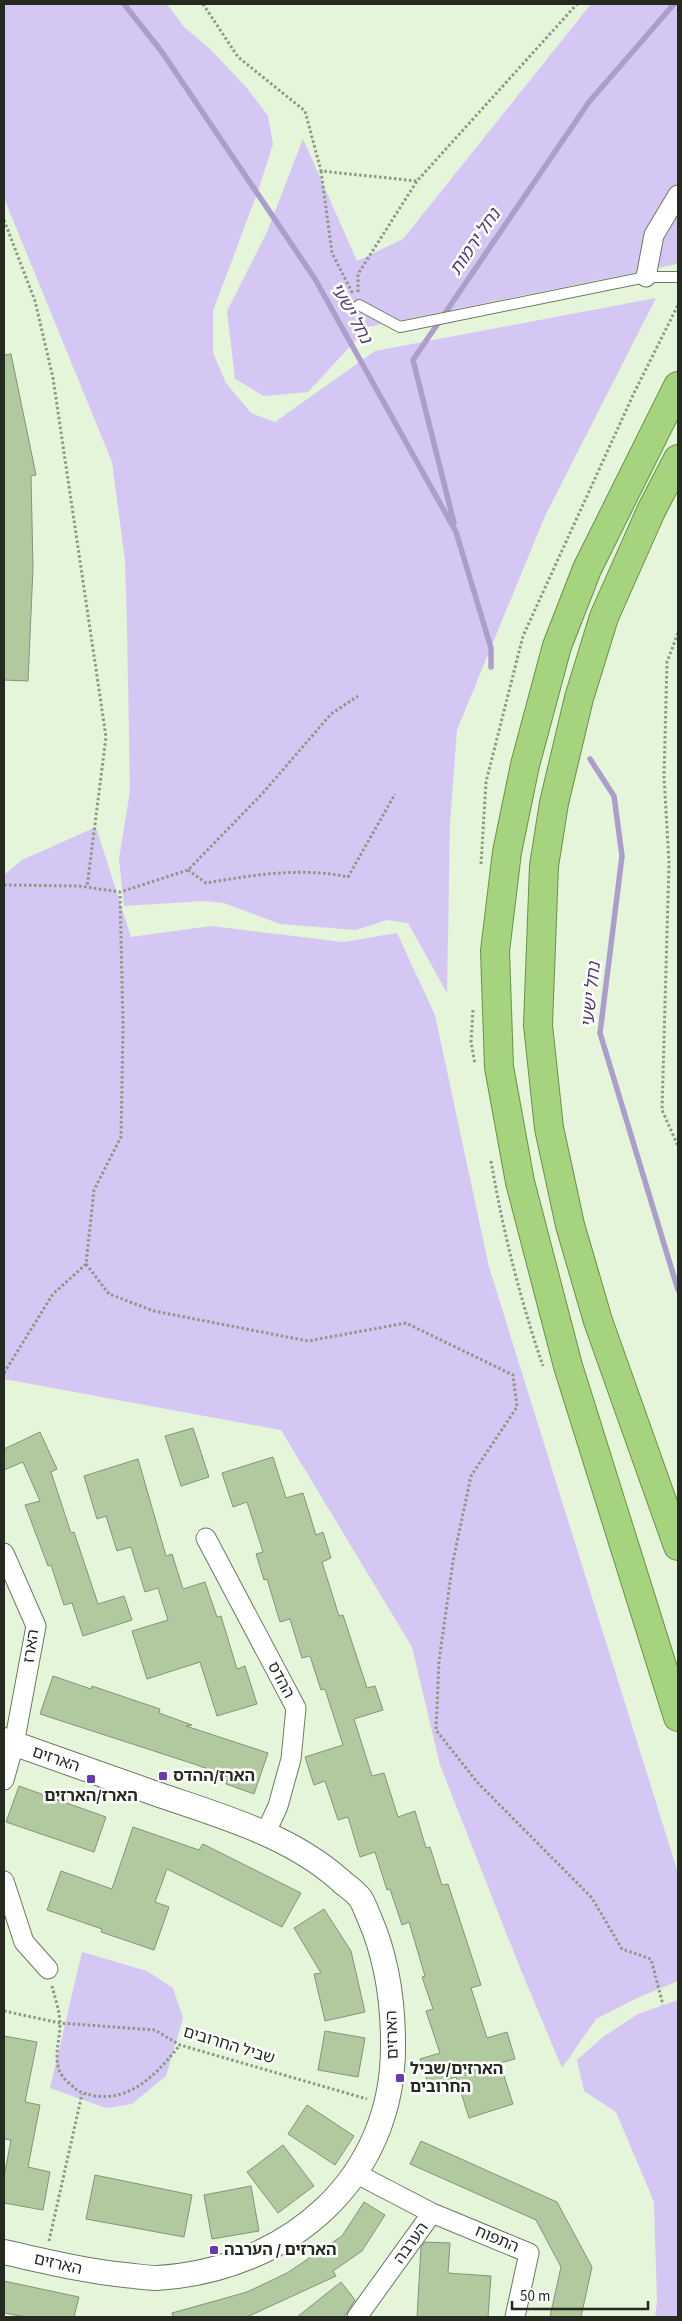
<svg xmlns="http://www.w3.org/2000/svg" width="682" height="2321" font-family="'Source Sans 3','Noto Sans Hebrew',sans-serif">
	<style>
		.green { fill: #d4c7f3 }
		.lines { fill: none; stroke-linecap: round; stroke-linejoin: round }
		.stream { stroke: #ac9eca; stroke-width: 5.5 }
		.building { fill: #b0c99e; stroke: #85947a }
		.service-casing { stroke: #6c7b61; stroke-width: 12 }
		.minor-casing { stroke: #6c7b61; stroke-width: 21 }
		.tertiary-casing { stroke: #6c7b61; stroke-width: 26 }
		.trunk-casing { stroke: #6a9248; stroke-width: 30 }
		.path { stroke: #8d9985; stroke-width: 3; stroke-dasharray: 2.5 2.5; stroke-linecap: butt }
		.service { stroke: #fff; stroke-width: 10 }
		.minor { stroke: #fff; stroke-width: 19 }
		.tertiary { stroke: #fff; stroke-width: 24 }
		.trunk { stroke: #a6d47e; stroke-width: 28 }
		.poi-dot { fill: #6a38af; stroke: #fff; stroke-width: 2 }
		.labels { text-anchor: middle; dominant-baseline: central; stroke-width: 5; stroke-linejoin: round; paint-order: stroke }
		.street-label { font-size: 16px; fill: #242a20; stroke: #fff }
		.poi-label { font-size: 16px; font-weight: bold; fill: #242a20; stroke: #fff; text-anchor: start }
		.water-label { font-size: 18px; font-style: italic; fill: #543f79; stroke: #fff }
	</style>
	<rect width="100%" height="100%" fill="#e4f5d9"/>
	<path class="green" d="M4 4H167L184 27 209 48 247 88 268 116 273 144 258 191 213 311V353L226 383 251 413 275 422 375 351 656 298 545 516 457 730 450 823 447 993 408 923 387 920 356 930 280 924 224 903 204 901 124 906 119 859 130 791 127 625 125 560 112 462 4 198Z
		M591 4H678L677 264 368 327 308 392 264 396 235 379 227 311 267 232 303 139 357 261 403 239Z
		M96 827 131 937 211 926 343 942 397 933 435 1015 489 1267 678 1873V1981L637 1998 596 2019 562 2068 518 1963 440 1765 412 1647 281 1430 4 1379V875L22 860Z
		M82 1952 147 1971 173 1988 183 2018 166 2076 132 2104 106 2108 50 2088Z
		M678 2000V2317H655L657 2302 654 2202 616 2112 584 2091 577 2060 603 2037 638 2014Z"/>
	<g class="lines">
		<path class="stream" d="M124 4 162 52 315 279 456 532 491 648V667
			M454 523 413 360 589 102 674 4
			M590 759 614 796 622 856 600 1033 678 1290"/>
	</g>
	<path class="building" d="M11 354 36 475 31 476 33 568 28 681 4 680V355Z
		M193 1428 209 1477 181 1486 165 1436Z
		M40 1432 57 1469 51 1472 71 1533 74 1532 98 1604 124 1596 132 1620 83 1636 72 1603 64 1605 51 1565 48 1566 25 1505 40 1501 23 1462 4 1470V1449Z
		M273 1457 286 1498 303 1493 316 1535 323 1532 331 1558 322 1562 339 1616 343 1615 367 1688 375 1686 383 1710 354 1719 372 1776 384 1773 398 1817 415 1811 426 1848 430 1847 442 1885 448 1884 481 1985 471 1988 487 2038 507 2032 515 2059 500 2063 513 2104 469 2118 456 2077 429 2086 420 2059 440 2053 426 2011 433 2009 422 1977 425 1976 409 1922 402 1925 390 1889 387 1890 375 1852 360 1857 348 1817 338 1820 325 1781 314 1785 305 1757 343 1745 325 1689 321 1690 310 1656 302 1658 290 1619 280 1622 267 1579 264 1580 256 1554 263 1552 247 1502 233 1507 222 1473Z
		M138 1459 166 1556 172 1554 183 1589 205 1582 217 1617 221 1616 237 1669 245 1666 257 1704 217 1716 200 1662 147 1679 132 1631 168 1620 158 1588 145 1592 131 1547 117 1551 106 1516 97 1519 84 1476Z
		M53 1676 91 1689 92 1686 160 1709 159 1713 192 1725 186 1726 268 1753 254 1794 226 1784 228 1777 197 1765 40 1714Z
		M19 1786 106 1817 94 1852 6 1822Z
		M133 1827 199 1850 203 1844 301 1893 282 1927 167 1869 155 1902 169 1907 154 1950 101 1932 102 1929 47 1910 61 1871 112 1889Z
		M324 1909 351 1951 365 2012 325 2021 314 1974 321 1973 294 1928Z
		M325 2031 365 2038 358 2077 318 2070Z
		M4 2036 37 2042 25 2102 40 2105 28 2167 50 2172 43 2210 4 2203V2177L11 2140 4 2139Z
		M307 2105 354 2136 335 2165 288 2134Z
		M421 2141 557 2202 592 2267 581 2317H550L561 2267 536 2220 410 2164Z
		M283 2145 314 2186 278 2213 247 2172Z
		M95 2175 192 2195 184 2237 86 2219Z
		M251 2186 259 2231 212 2239 204 2195Z
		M364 2202 385 2215 362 2251 333 2271 336 2276 247 2317H173L172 2313 247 2292 287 2273 342 2236Z
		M425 2242 450 2243 448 2273 491 2276 488 2317H417L421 2247Z
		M4 2281 79 2297 74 2317H26L4 2313Z
		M341 2282 355 2300 346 2314 343 2317H297Z"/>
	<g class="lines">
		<g class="service-casing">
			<path id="service" d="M359 305 400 327 646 277H678"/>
		</g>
		<g class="minor-casing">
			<path id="minor" d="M646 277 654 235 678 195
				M206 1538 296 1708 291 1759 278 1806 266 1832
				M4 1553 36 1626 14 1744 4 1780
				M4 1881 24 1942 48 1969
				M357 2174 432 2213 357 2317
				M432 2213 529 2253 515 2317"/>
		</g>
		<g class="tertiary-casing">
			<path id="tertiary" d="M4 1740C53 1757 102 1775 151 1792 216 1815 287 1833 340 1880 346 1886 355 1891 360 1898 364 1903 366 1911 369 1917 387 1958 393 1999 393 2043 395 2179 288 2270 157 2278 147 2278 136 2276 125 2275 84 2271 44 2261 4 2252"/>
		</g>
		<g class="trunk-casing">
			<path id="trunk" d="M678 386 587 569 557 646 525 765 507 852 495 951 499 1067 520 1182 568 1366 678 1717
				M678 459 651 511 604 617 579 698 554 803 544 866 538 1025 549 1128 570 1225 598 1321 678 1546"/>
		</g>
		<path class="path" d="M203 4 238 57 305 111 321 171 417 181
			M321 171 332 253 353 294
			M4 220 35 301 53 378 106 737 87 887
			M358 292V274L417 181 577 4
			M678 633 667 662 664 776 669 863 662 1110 678 1146
			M481 864 486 782 523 636 634 393 678 305
			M188 870 206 883C253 875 302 867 348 877L395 794
			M4 885 79 886 120 892 188 870 262 794 331 714 358 696
			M473 1010 471 1042 475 1064
			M491 1161C503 1231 520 1299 543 1366
			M86 1264 109 1294 154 1311 308 1341 406 1323 513 1375 517 1407 471 1476 453 1561 439 1661 436 1730 477 1782 592 1898 622 1949 651 1959 663 2005
			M4 1373 53 1294 86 1264 94 1190 121 1137 123 1026 120 892
			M52 1986C55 1998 60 2012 60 2024 60 2040 54 2054 59 2070 62 2078 71 2085 77 2090 83 2094 88 2094 95 2096 133 2101 158 2072 180 2045
			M4 2011 60 2023 155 2030 180 2045 367 2099
			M49 2241 82 2094"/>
		<use href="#service" class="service"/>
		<use href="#minor" class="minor"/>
		<use href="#tertiary" class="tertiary"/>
		<use href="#trunk" class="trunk"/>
	</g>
	<g class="poi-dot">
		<rect x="158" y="1771" width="10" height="10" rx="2.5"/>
		<rect x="86" y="1774" width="10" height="10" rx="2.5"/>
		<rect x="395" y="2073" width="10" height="10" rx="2.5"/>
		<rect x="209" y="2245" width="10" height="10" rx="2.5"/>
	</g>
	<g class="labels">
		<g class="street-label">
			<text transform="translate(31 1646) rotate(-82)">הארז</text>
			<text transform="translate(281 1680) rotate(62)">ההדס</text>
			<text transform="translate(56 1759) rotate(19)">הארזים</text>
			<text transform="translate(392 2035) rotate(-92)">הארזים</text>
			<text transform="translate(229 2045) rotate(17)">שביל החרובים</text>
			<text transform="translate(497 2239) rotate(23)">התפוח</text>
			<text transform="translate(411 2243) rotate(-54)">הערבה</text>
			<text transform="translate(58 2264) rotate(13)">הארזים</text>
		</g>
		<g class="poi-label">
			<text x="173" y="1776">הארז/ההדס</text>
			<text x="91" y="1796" text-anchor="middle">הארז/הארזים</text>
			<text x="410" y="2069">הארזים/שביל<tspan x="410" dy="18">החרובים</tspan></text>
			<text x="224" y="2250">הארזים / הערבה</text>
		</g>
		<g class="water-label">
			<text transform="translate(475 242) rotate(-56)">נחל ירמות</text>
			<text transform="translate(351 313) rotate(61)">נחל ישעי</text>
			<text transform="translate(591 995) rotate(-84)">נחל ישעי</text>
		</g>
	</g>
	<rect width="682" height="2321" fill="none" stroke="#242a20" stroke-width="10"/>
	<path d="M512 2301v8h136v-8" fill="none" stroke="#242a20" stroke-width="2.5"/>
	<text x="520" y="2301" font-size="15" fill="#242a20" stroke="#ffffff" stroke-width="4" paint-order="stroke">50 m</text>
</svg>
